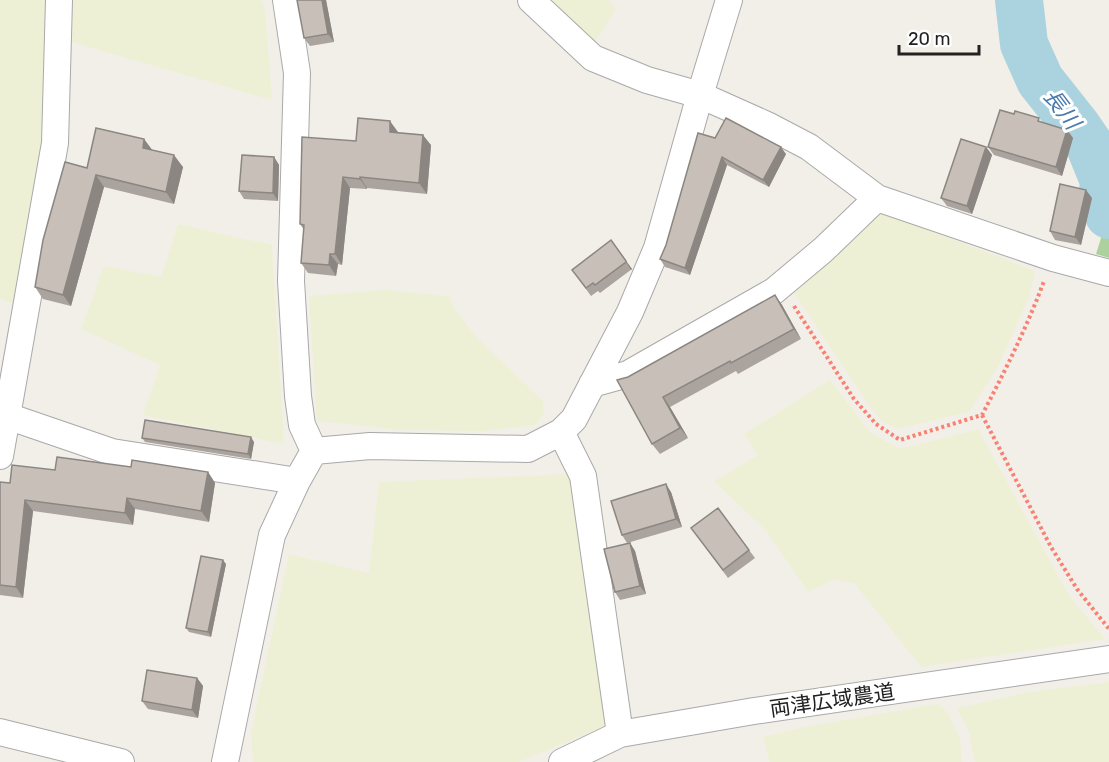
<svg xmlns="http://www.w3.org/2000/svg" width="1109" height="762" font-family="Rubik,'Noto Sans JP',sans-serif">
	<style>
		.farmland { fill: #eef0d5 }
		.forest { fill: #add19e }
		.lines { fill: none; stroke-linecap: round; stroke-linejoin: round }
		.river { stroke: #aad3df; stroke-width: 48 }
		.minor-casing { stroke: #a9a9a9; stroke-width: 28 }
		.path { stroke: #fa8072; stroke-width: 4; stroke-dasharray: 3 3; stroke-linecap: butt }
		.minor { stroke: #fff; stroke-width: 26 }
		.wall { fill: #aba49e }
		.shaded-wall { fill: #8b8681 }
		.building { fill: #c7bfb8; stroke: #8b8681; stroke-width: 1.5 }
		.labels { text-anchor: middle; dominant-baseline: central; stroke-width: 6; stroke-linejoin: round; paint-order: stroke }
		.street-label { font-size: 21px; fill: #222; stroke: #fff }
		.water-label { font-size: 22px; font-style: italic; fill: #4a7aab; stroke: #fff }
	</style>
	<rect width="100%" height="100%" fill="#f2efe9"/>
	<path class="farmland" d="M0 0H45L47 2 42 142 14 304 0 299Z
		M71 0H262L265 10 272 100 71 42Z
		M550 0H609L616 10 594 43Z
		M877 210 1035 271 1029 297 998 367 969 412 897 429 883 422 870 407 793 291 845 245Z
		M178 224 272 245 284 444 143 415 160 365 81 329 104 266 161 277Z
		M385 290 449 296 455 310 479 340 543 401 544 413 535 425 484 431 400 430 317 421 309 296Z
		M830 380 870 432 900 449 978 429 1068 594 1105 639 921 667 855 584 835 579 808 592 767 532 714 481 758 455 744 434Z
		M571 474 607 725 519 762H253L251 733 289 554 369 573 379 482Z
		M1109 682V762H975L969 732 957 708 1029 692Z
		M938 704 948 713 960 739 962 762H770L763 737 799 728Z"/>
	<path class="forest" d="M1109 213V258L1096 254Z"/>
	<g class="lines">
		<path class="river" d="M1019 0 1024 44 1040 80 1078 128 1089 144 1104 181 1102 202 1109 215"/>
		<g class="minor-casing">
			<path id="minor" d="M286 0 297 73 291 281 298 396 302 425 314 451
				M531 0 593 58 647 80 700 95 767 125 809 147 877 198 1053 258 1109 273
				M592 384 628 374 774 291 823 250 877 198
				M7 416 112 452 297 481
				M561 432 583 476 620 734
				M314 451 370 446 528 449 561 432 574 419 630 312 657 248 700 95 729 0
				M0 456 55 143 59 0
				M0 732 121 762
				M225 762 272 535 297 481 314 451
				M562 762 620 734 754 711 1109 659"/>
		</g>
		<path class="path" d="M794 306 854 399 876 424 900 440 982 415C1005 371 1027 327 1044 281
			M982 415 1051 547 1077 589 1109 629"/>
		<use href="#minor" class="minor"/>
	</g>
	<path class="wall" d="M326 0 334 42 310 46 304 38Z
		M1042 123 1067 130 1073 138 1062 176 994 155 988 147Z
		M398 132 431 145 427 194 367 188V189L350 188 342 265 338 264 336 276 308 273 301 263 304 230 300 224 356 141Z
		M715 138 786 154 769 187 727 165 690 275 665 267 660 259Z
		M144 139 152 150 183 167 174 204 104 187 71 306 43 299 35 287 87 168Z
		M986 147 992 155 972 214 947 206 941 198Z
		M274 157 279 165 278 201 244 199 239 191Z
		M1092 198 1081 245 1055 240 1050 231Z
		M611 240 632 269 600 293 598 291 591 296 572 270Z
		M775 295 782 305 801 339 738 374 736 371 670 407 688 438 660 454 652 444 628 377Z
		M142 438 254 442 251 459 145 442Z
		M55 470 208 472 215 483 209 522 135 509 133 525 33 511 23 598 0 595V482L10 483Z
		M671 492 682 527 627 543 622 535Z
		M691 528 749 550 755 558 728 578Z
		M630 543 635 551 646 594 620 600 615 592Z
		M226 564 211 637 189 632 186 628Z
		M197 678 203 686 198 718 148 709 142 701Z"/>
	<path class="shaded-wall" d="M322 0H326L334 42 328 34Z
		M390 121 398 132 397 142 390 132Z
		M1067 130 1073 138 1062 176 1056 167Z
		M423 135 431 145 427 194 419 183Z
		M144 139 153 151 143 148Z
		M781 147 786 154 769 187 763 180Z
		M986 147 992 155 972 214 967 206Z
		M174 155 183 167 174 204 166 192Z
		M274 157 279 165 278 201 273 193Z
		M722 157 727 165 690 275 685 268Z
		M96 175 104 187 71 306 63 295Z
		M343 177 350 188 342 265 335 254Z
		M360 177 367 188V189L360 179Z
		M1086 190 1092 198 1081 245 1075 237Z
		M330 254 338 264 336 276 329 265Z
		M626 261 632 269 631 270 626 262Z
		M775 295 782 305 801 339 794 329Z
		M663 397 670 407 688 438 680 428Z
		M251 437 254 442 251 459 248 454Z
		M208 472 215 483 209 522 201 511Z
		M666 484 671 492 682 527 676 519Z
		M127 498 135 509 133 525 125 513Z
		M25 500 33 511 23 598 16 587Z
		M630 543 635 551 646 594 640 586Z
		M223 560 226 564 211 637 208 632Z
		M197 678 203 686 198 718 192 710Z"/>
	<path class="building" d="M297 0H322L328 34 304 38Z
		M1000 110 1014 114 1015 111 1039 118 1038 121 1067 130 1056 167 988 147Z
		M358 118 390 121V132L423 135 419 183 360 177V179L343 177 335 254H330L329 265 301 263 304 225 300 224 302 137 356 141Z
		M726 118 781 147 763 180 722 157 685 268 660 259 666 245 698 133 715 138Z
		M96 128 144 139 143 148 174 155 166 192 96 175 63 295 35 287 43 240 65 162 87 168Z
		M961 139 986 147 967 206 941 198Z
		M242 155 274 157 273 193 239 191Z
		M1060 184 1086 190 1075 237 1050 231Z
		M611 240 626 261V262L595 285 593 283 586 288 572 270Z
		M775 295 794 329 731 363 730 361 663 397 680 428 652 444 617 380 628 377Z
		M145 420 251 437 248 454 142 438Z
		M57 457 131 467 132 460 208 472 201 511 127 498 125 513 25 500 16 587 0 585V482L10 483 12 465 55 470Z
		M666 484 676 519 622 535 611 501Z
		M718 508 749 550 723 570 691 528Z
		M630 543 640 586 615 592 604 549Z
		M201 556 223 560 208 632 186 628Z
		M147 670 197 678 192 710 142 701Z"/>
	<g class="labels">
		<g class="street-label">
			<text transform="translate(832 700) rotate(-8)">両津広域農道</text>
		</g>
		<g class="water-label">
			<text transform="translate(1062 109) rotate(53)">長川</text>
		</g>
	</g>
	<path d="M899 45v9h80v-9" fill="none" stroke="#222222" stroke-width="3"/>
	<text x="908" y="45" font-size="18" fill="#222222" stroke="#ffffff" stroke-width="4.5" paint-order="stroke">20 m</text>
</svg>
